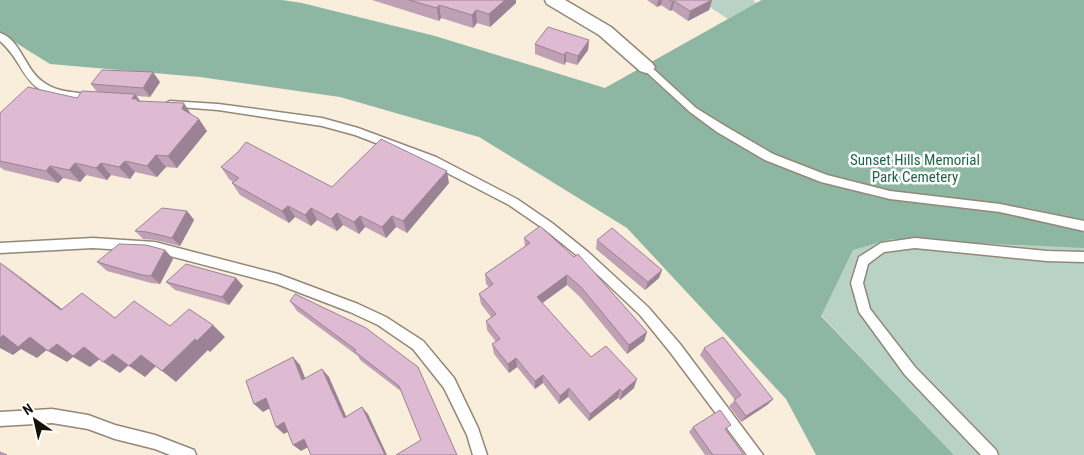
<svg xmlns="http://www.w3.org/2000/svg" width="1084" height="455" font-family="'Roboto Condensed',sans-serif">
	<style>
		.green { fill: #b8d3c6 }
		.forest { fill: #8db6a3 }
		.lines { fill: none; stroke-linecap: round; stroke-linejoin: round }
		.lane-casing { stroke: #938878; stroke-width: 3 }
		.street-casing { stroke: #938878; stroke-width: 3 }
		.lane { fill: #fff; fill-rule: evenodd }
		.street { fill: #fff; fill-rule: evenodd }
		.wall { fill: #bfa0b5 }
		.shaded-wall { fill: #9b8294 }
		.building { fill: #debad3; stroke: #9b8294 }
		.labels { text-anchor: middle; dominant-baseline: central; stroke-width: 5; stroke-linejoin: round; paint-order: stroke }
		.park-label { font-size: 15px; fill: #20654b; stroke: #fff }
	</style>
	<rect width="100%" height="100%" fill="#f9eddc"/>
	<path class="green" d="M699 0H753L756 3 762 0H1084V455H954L605 88 728 19Z"/>
	<path class="forest" d="M0 0H282L302 3 435 36 605 88 762 0H1084V248L891 239 853 250 821 316 954 455H816L786 399 627 228 479 137 340 97 200 77 50 64 0 33Z"/>
	<g class="lines">
		<g class="lane-casing">
			<path id="lane" d="M0 33C21 40 25 70 43 82 59 94 77 91 95 96V100C87 102 77 100 68 99 19 90 29 67 0 41Z
				M646 64 649 65 696 108 725 126 773 154 827 175 890 191 1000 204 1084 221V231L1000 212 890 199 821 182 765 160 717 132 690 112 643 69 641 67Z
				M170 101 218 104 322 118 358 128 436 157 517 199 552 223 588 252 648 307 680 344 763 455H747L670 352 640 315 580 258 544 229 509 205 428 163 355 135 322 126 218 110 167 106 165 104Z
				M93 238 155 242 278 274 358 304 386 317 423 341 454 378 478 428 487 455H473L467 435 444 388 413 349 378 325 350 312 277 284 155 252 93 248 0 253V243Z
				M915 238 1047 251 1084 252V262L1047 261 915 248 884 252 868 264 863 283 870 309 915 367 996 450 998 455H981L905 375 859 312 851 283 859 257 881 243Z
				M52 409 88 415 115 425 155 435 194 450 196 455H170L155 449 115 439 88 429 52 423 0 426V412Z"/>
		</g>
		<g class="street-casing">
			<path id="street" d="M545 0H565L611 27 652 63 655 67 652 71 646 73 640 71 599 35 547 4Z"/>
		</g>
		<use href="#lane" class="lane"/>
		<use href="#street" class="street"/>
	</g>
	<path class="wall" d="M372 0H516V3L490 27 477 23 473 28 441 18 439 21Z
		M647 0H712L709 10 688 21 672 10 670 11 661 5 657 7Z
		M589 40 588 50 577 65 566 62 564 65 535 54V44Z
		M160 82 150 97 137 96 140 101 191 114 207 131 177 168 166 167 157 177 135 172 130 179 111 175 107 180 86 175 80 182 63 178 58 183 4 170 0 167V113L77 98 97 92 91 84Z
		M221 167 332 187 449 183 407 233 396 227 386 238 365 227 359 234 343 225 337 231 317 220 311 226 295 217 289 223 240 195 232 183 233 182 229 179Z
		M187 211 194 220 180 246 155 240 143 239 135 231Z
		M524 238 647 332 644 341 627 354 580 297 567 285 542 303 591 357 634 388 620 400 618 398 589 421 568 397 559 404 543 383 535 389 517 367 509 373 494 354 492 344 496 342 487 330 486 321 491 317 481 304 479 294 489 287 486 284 485 274 525 247Z
		M597 240 662 270 659 278 645 290 596 249Z
		M165 250 173 259 160 284 151 283 107 271 97 262Z
		M236 278 243 286 229 305 175 290 166 282Z
		M290 301 418 367 402 392 360 360 358 356 297 311Z
		M704 348 773 399 767 405 741 422 729 406 735 400 700 355Z
		M693 427 726 431 744 455H705L689 432Z"/>
	<path class="shaded-wall" d="M505 0H516V3L490 27 489 14Z
		M658 0H662L661 5 657 7Z
		M712 0 709 10 688 21 690 11Z
		M674 1 672 10 670 11 672 2Z
		M439 5 441 18 439 21 437 8Z
		M476 10 477 23 473 28 472 15Z
		M589 40 588 50 577 65 578 56Z
		M566 52V62L564 65V55Z
		M153 72 160 82 150 97 143 88Z
		M135 94 144 107 132 99Z
		M184 103 192 116 182 109Z
		M199 119 207 131 177 168 168 156Z
		M156 155 166 167 157 177 147 166Z
		M125 161 135 172 130 179 119 167Z
		M75 163 86 175 80 182 69 170Z
		M101 163 111 175 107 180 96 168Z
		M50 166 63 178 58 183 46 171Z
		M447 171 449 183 407 233 403 221Z
		M288 206 295 217 289 223 282 211Z
		M311 208 317 220 311 226 305 215Z
		M187 211 194 220 180 246 172 238Z
		M337 213 343 225 337 231 331 219Z
		M360 216 365 227 359 234 354 222Z
		M392 216 396 227 386 238 382 227Z
		M165 250 173 259 160 284 151 276Z
		M0 262 7 267 79 322 61 310Z
		M662 270 659 278 645 290 648 282Z
		M567 275V285L537 307V297Z
		M236 278 243 286 229 305 222 297Z
		M213 325 225 337 210 352 197 341Z
		M647 332 644 341 627 354 629 345Z
		M3 335 30 337 49 348 37 358 21 349 13 355 0 348V338Z
		M195 339 208 350 176 382 162 371Z
		M57 344 84 347 101 358 90 367 73 357 67 362 48 351Z
		M113 354 129 365 120 373 103 362Z
		M141 355 156 366 145 377 129 366Z
		M293 357 300 365 309 388 302 380Z
		M516 358 517 367 509 373 508 364Z
		M322 369 329 377 350 425 344 418Z
		M543 375V383L535 389V381Z
		M637 379 634 388 620 400 622 392Z
		M569 388 568 397 559 404 560 396Z
		M620 389 618 398 589 421 590 414Z
		M266 398 274 406 263 412 254 404Z
		M773 399 767 405 741 422 746 416Z
		M362 407 368 414 387 455H385Z
		M284 422 293 429 284 434 276 427Z
		M304 439 312 445 301 451 293 445Z"/>
	<path class="building" d="M409 0H505L489 14 476 10 472 15 439 5 437 8Z
		M669 0H712L690 11 674 1 672 2Z
		M548 27 589 40 578 56 566 52 564 55 535 44Z
		M102 70 153 72 143 88 91 84Z
		M28 87 77 98 82 91 135 94 132 99H138L137 101 184 103 182 109 199 119 168 156 156 155 147 166 125 161 119 167 101 163 96 168 75 163 69 170 50 166 46 171 0 161V113Z
		M381 139 447 171 403 221 392 216 382 227 360 216 354 222 337 213 331 219 311 208 305 215 288 206 282 211 232 183 239 178 221 167 238 152 246 142 332 187Z
		M162 208 187 211 172 238 147 232 135 231Z
		M540 226 574 257 578 254 647 332 629 345 581 287 567 275 537 297 591 357 606 346 637 379 622 392 620 389 590 414 569 388 560 396 543 375 535 381 516 358 508 364 492 344 500 339 486 321 496 314 479 294 493 284 485 274 530 243 524 238Z
		M612 228 662 270 648 282 597 240Z
		M119 244 146 245 165 250 151 276 142 275 97 262Z
		M0 263 61 310 82 293 115 318 134 301 170 326 189 309 213 325 197 341 195 339 162 371 141 355 129 366 113 354 103 362 84 347 73 356 57 344 48 351 30 337 18 347 3 335 0 338Z
		M186 264 236 278 222 297 166 282Z
		M295 294 366 328 418 367 457 455H396L421 440 399 386 354 351 356 350 290 301Z
		M723 337 773 399 746 416 734 400 741 395 704 348Z
		M293 357 302 380 322 369 344 418 362 407 385 455H311L304 439 293 445 284 422 276 427 266 398 254 404 246 381Z
		M720 410 731 425 725 429 744 455H713L693 427Z
		M0 452 7 455H0Z"/>
	<g class="labels">
		<g class="park-label">
			<text x="915" y="160">Sunset Hills Memorial<tspan x="915" dy="17">Park Cemetery</tspan></text>
		</g>
	</g>
	<g transform="translate(35 420) rotate(326)" stroke="#ffffff" stroke-width="4" paint-order="stroke">
	<path d="M0-4L9 19L0 12L-9 19Z" fill="#14100a"/>
	<text y="-8" font-size="14" font-weight="bold" text-anchor="middle" fill="#14100a">N</text>
	</g>
</svg>
